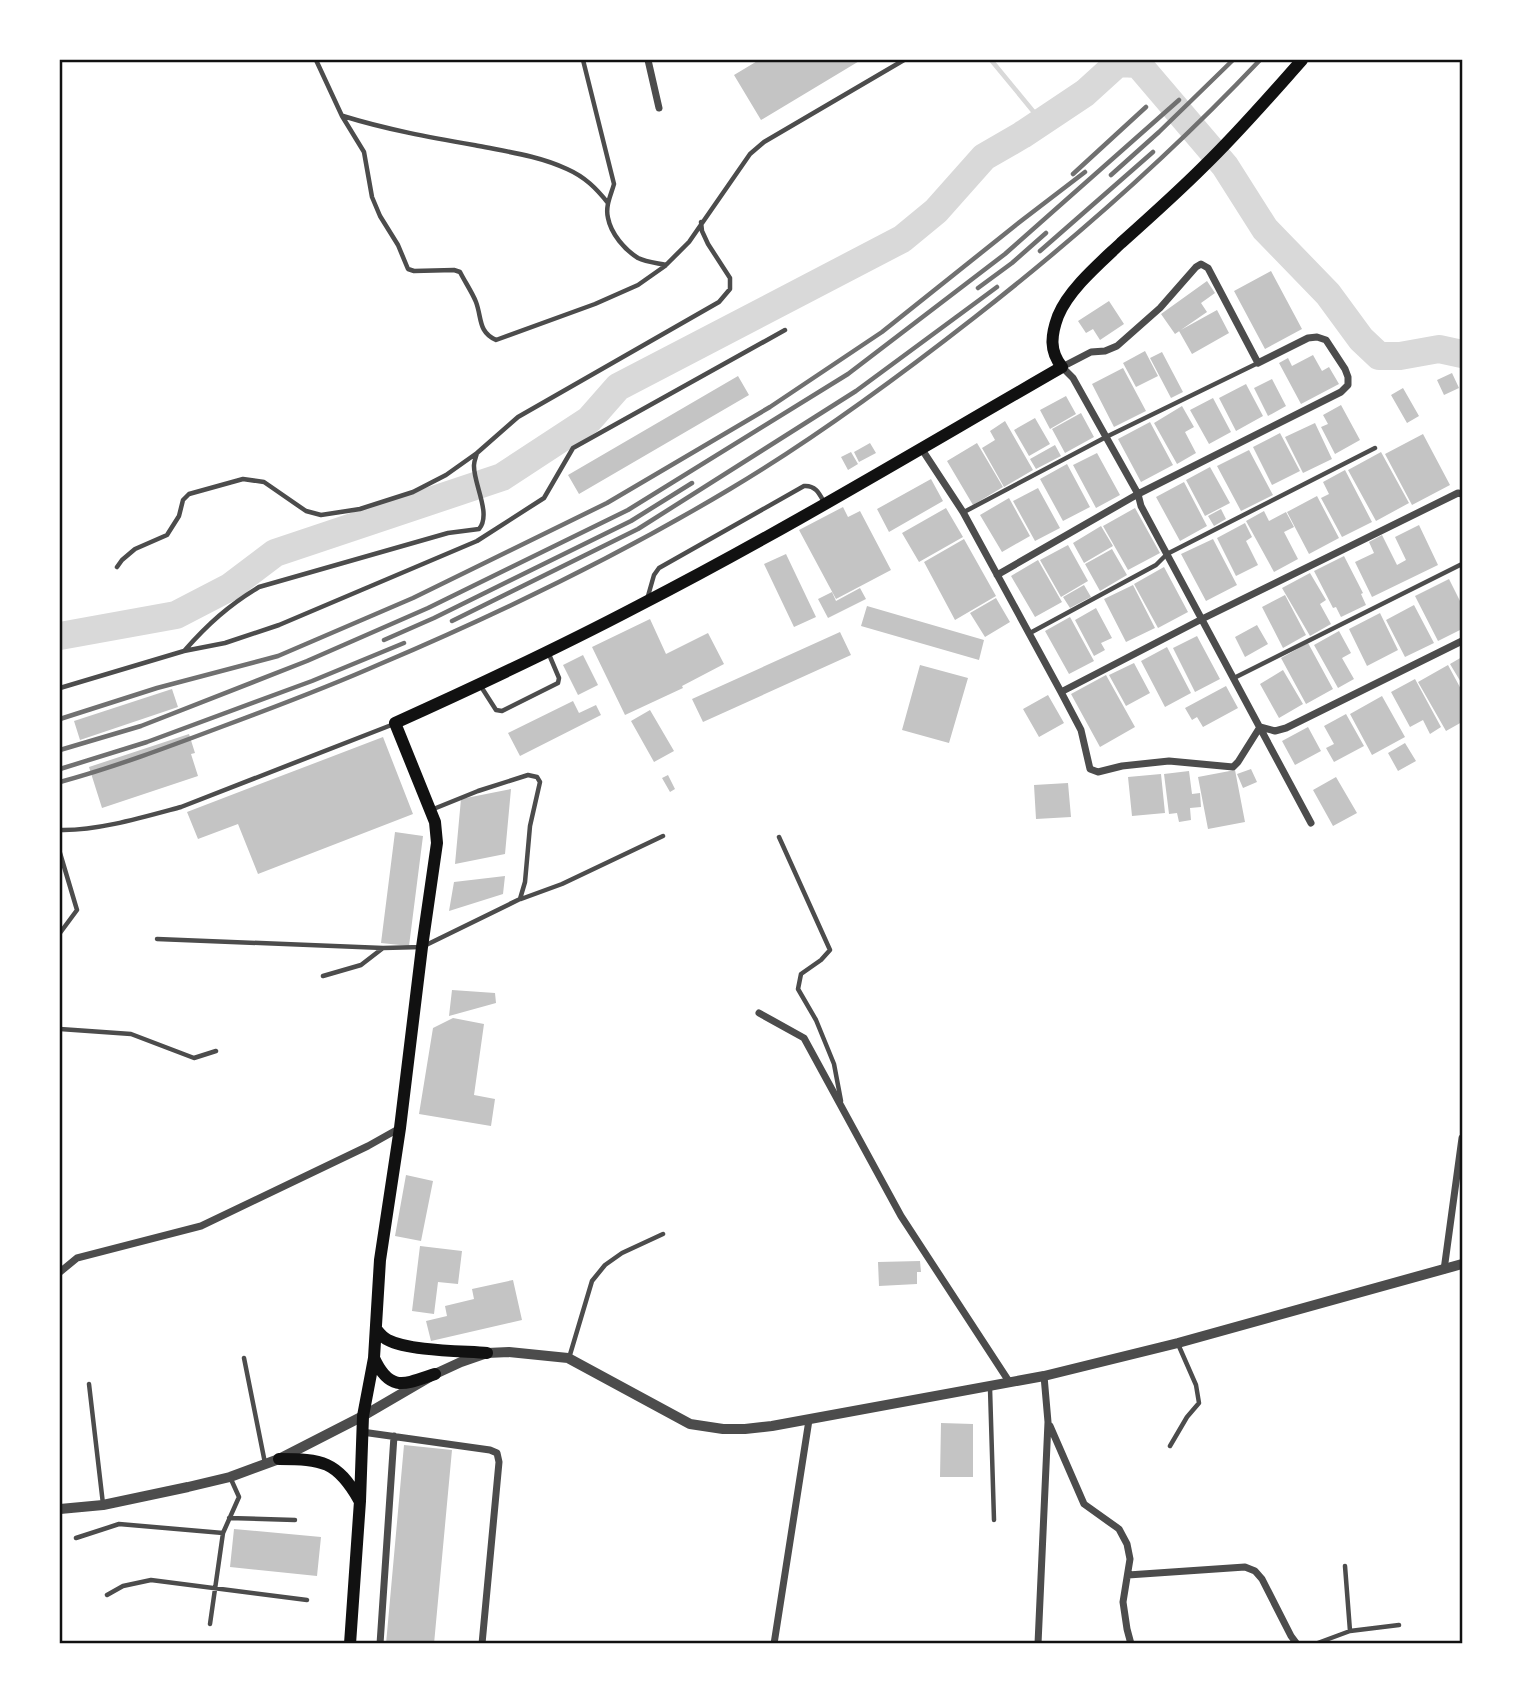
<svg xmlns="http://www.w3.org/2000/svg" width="1522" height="1703" font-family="'PT Sans',sans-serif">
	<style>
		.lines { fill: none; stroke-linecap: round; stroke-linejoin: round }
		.stream { stroke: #d9d9d9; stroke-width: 4.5 }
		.river { stroke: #d9d9d9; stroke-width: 28 }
		.building { fill: #c4c4c4 }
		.service { stroke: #4c4c4c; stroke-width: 4.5 }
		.minor { stroke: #4c4c4c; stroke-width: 7 }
		.tertiary { stroke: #4c4c4c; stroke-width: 10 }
		.secondary { stroke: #111; stroke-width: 12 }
		.rail { stroke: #707070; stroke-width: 4.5 }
		.neatline { fill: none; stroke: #111; stroke-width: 2.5 }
	</style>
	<rect width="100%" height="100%" fill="#fff"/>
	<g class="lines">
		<path class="stream" d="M991 60 1042 122"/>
		<path class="river" d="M60 636 176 615 230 587 275 553 502 477 589 420 618 387 902 239 936 211 984 157 1022 135 1085 93 1118 63 1138 64 1225 166 1265 229 1328 294 1361 339 1379 356H1400L1439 349 1462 354"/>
	</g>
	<path class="building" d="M759 60H861L761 120 734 75Z
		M1271 271 1302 329 1265 349 1234 291Z
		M1207 281 1215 293 1201 303 1207 312 1175 334 1161 314Z
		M1109 301 1124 324 1100 340 1093 329 1086 333 1078 321Z
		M1217 310 1229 333 1192 354 1179 331Z
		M1145 351 1158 376 1136 387 1123 363Z
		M1162 352 1183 392 1171 398 1150 358Z
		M1313 355 1322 371 1329 367 1339 384 1301 404 1279 363 1288 358 1292 366Z
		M1123 368 1146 411 1114 427 1092 384Z
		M1452 373 1459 388 1444 395 1437 380Z
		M738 376 749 395 579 494 568 475Z
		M1272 379 1286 406 1268 416 1254 388Z
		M1246 384 1263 416 1236 431 1219 398Z
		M1403 388 1419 416 1407 423 1391 395Z
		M1066 396 1076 414 1050 429 1040 410Z
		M1213 398 1231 432 1209 444 1190 410Z
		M1341 405 1360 440 1335 454 1321 427 1328 424 1323 415Z
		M1182 406 1194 427 1185 432 1196 453 1177 464 1154 423Z
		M1081 413 1094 437 1065 453 1052 429Z
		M1035 418 1050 444 1029 456 1014 430Z
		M1005 421 1033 470 1004 487 982 448 995 440 990 431Z
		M1150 422 1173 465 1141 482 1118 439Z
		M1315 423 1332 459 1303 473 1285 437Z
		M1280 433 1300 471 1272 485 1253 447Z
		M1423 434 1450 485 1412 505 1385 454Z
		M870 443 876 453 859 462 854 452Z
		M977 443 1003 487 973 505 947 461Z
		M1055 445 1061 456 1036 469 1030 459Z
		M1249 450 1273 495 1241 511 1217 466Z
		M851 452 858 464 848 470 841 457Z
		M1381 452 1409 503 1376 521 1348 470Z
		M1097 453 1120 495 1096 508 1073 465Z
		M1067 464 1090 507 1063 521 1040 479Z
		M1210 467 1230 503 1205 516 1186 480Z
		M1345 470 1372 522 1342 537 1321 498 1329 494 1323 482Z
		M931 479 943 501 889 532 877 509Z
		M1184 482 1207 526 1180 541 1156 497Z
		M1038 488 1060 528 1035 541 1013 501Z
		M1317 496 1339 538 1309 554 1287 512Z
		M1009 498 1030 536 1002 552 980 515Z
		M843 507 848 517 860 511 891 570 836 599 799 530Z
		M946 508 963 537 919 562 902 533Z
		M1135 508 1160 553 1128 570 1103 526Z
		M1221 509 1226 519 1214 526 1208 516Z
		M1264 511 1269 521 1286 512 1294 527 1284 532 1298 559 1274 572 1246 521Z
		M1245 523 1252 537 1246 541 1258 565 1236 576 1217 538Z
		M1419 525 1438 565 1372 597 1355 562 1374 553 1369 542 1382 535 1397 565 1406 560 1395 537Z
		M1101 526 1113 546 1084 563 1073 543Z
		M964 539 996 596 955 620 924 562Z
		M1213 539 1237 585 1206 601 1181 554Z
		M1068 545 1088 581 1061 597 1040 560Z
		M1112 549 1127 575 1100 591 1085 564Z
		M786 554 816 617 794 627 764 564Z
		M1344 556 1363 593 1361 594 1366 605 1341 617 1336 607 1333 608 1314 571Z
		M1038 560 1062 602 1035 617 1011 576Z
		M1164 567 1188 612 1158 628 1134 584Z
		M1310 573 1326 600 1320 604 1331 624 1310 636 1282 588Z
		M1449 579 1462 605V629L1438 641 1415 596Z
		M1084 585 1091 597 1070 608 1063 597Z
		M1133 585 1155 628 1126 642 1104 599Z
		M860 588 866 599 828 618 818 599 832 592 836 601Z
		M1285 595 1306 635 1283 648 1262 607Z
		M996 598 1010 622 985 637 970 613Z
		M1414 605 1434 643 1405 657 1386 620Z
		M867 606 984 640 979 660 861 626Z
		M1096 608 1112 638 1101 643 1105 650 1094 656 1075 620Z
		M1380 613 1398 650 1367 666 1349 629Z
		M1070 617 1094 661 1069 674 1045 631Z
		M650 619 666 654 708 633 724 664 682 686 683 688 625 715 592 647Z
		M1257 625 1268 644 1245 657 1235 637Z
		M1339 631 1351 653 1342 658 1354 679 1338 688 1314 645Z
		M840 632 851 655 703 722 692 699Z
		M1197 636 1220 679 1195 692 1173 648Z
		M1308 643 1333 689 1306 704 1281 658Z
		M1167 647 1191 693 1165 707 1141 661Z
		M583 655 598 685 578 695 563 665Z
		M1462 657V684L1450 664Z
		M1134 663 1150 693 1126 706 1109 675Z
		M920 665 968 678 949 743 902 730Z
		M1448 665 1462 691V722L1446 731 1418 682Z
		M1283 670 1303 704 1279 718 1260 684Z
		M1106 675 1135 727 1100 747 1071 694Z
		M1415 679 1441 727 1430 734 1423 720 1410 727 1391 692Z
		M1226 686 1238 708 1203 727 1197 717 1192 720 1185 708Z
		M172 689 178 707 80 740 74 721Z
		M1048 695 1064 723 1039 737 1023 709Z
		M1382 696 1405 737 1372 755 1350 714Z
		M573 701 579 713 596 705 601 715 520 756 508 733Z
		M650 710 674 751 654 762 631 721Z
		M1346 714 1364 746 1334 762 1326 748 1334 744 1324 726Z
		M1308 727 1321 751 1295 765 1282 741Z
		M189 734 195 753 191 754 198 776 102 808 89 767Z
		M383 737 413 814 258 874 238 824 198 839 187 812Z
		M1405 743 1416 761 1398 771 1388 753Z
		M1251 769 1257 782 1243 788 1237 774Z
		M1235 770 1245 822 1208 829 1198 777Z
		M1189 771 1192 794 1200 793 1201 807 1190 808 1191 820 1179 822 1177 813 1169 814 1164 774Z
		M1161 774 1165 813 1132 816 1128 777Z
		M668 775 675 789 670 792 662 778Z
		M1336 777 1357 813 1333 826 1313 790Z
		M1068 783 1071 817 1036 819 1034 785Z
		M511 789 505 854 455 864 461 799Z
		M395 832 423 836 409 946 381 943Z
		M505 876 503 894 449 911 454 882Z
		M452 990 495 993 496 1003 449 1016Z
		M453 1018 484 1024 474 1095 495 1099 491 1126 419 1114 433 1028Z
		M406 1175 433 1181 421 1241 395 1236Z
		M420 1246 462 1251 458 1284 438 1282 434 1314 412 1311Z
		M920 1261 921 1272H917V1284L879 1286 878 1262Z
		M513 1280 522 1320 431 1341 426 1321 447 1316 445 1306 474 1299 472 1289Z
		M941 1423 973 1424V1477H940Z
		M404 1445 452 1450 434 1644H386Z
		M234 1529 321 1537 317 1576 230 1567Z"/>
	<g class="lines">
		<path class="service" d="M316 60 342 116 364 152 372 197 380 216 398 245 408 269 414 271 454 270 460 272C465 282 472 292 476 302 482 318 478 332 496 340L595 304 638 285 665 266
			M583 60 614 184C611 195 605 206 608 218 611 234 625 250 638 258 646 262 657 263 666 265L689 242 750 154 764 142 904 60
			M343 116C388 130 434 138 479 146 509 152 539 156 567 169 585 177 596 188 608 203
			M964 512 1106 437 1258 363
			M117 567 122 560 135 549 167 535 179 516 183 500 189 494 243 479 264 482 306 511 321 515 360 509 413 492 446 475 477 453 518 417 719 302 730 289V278L708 244 702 231 701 222
			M648 596 654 575 659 568 804 486C815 485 819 493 824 502
			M1030 633 1156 565 1167 554 1375 448
			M185 650C208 624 229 605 259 587L448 533 479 529C492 514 473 483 474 465 474 461 476 457 477 453
			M1234 678 1462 564
			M480 685 496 710 502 711 558 683 559 678 548 652
			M60 688 184 651 225 643 279 625 477 541 544 498 573 448 785 330
			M60 830C97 831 144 817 181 807L394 724
			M779 837 830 950 821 960 801 974 798 989 816 1020 834 1064 841 1101
			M60 853 77 910 60 933
			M521 899 562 884 663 836
			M157 939 383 948
			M323 976 361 965 383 948 422 947 520 899 525 882 530 826 540 782 537 777 528 775 478 791 431 810
			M60 1029 131 1034 194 1058 216 1051
			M244 1358 265 1463
			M569 1358 592 1281 605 1265 622 1253 663 1234
			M89 1384 103 1504
			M990 1388 994 1520
			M1170 1446 1187 1417 1199 1403 1196 1385 1178 1344
			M229 1518 295 1520
			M76 1538 119 1524 223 1533
			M107 1595 123 1586 151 1580 307 1600
			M210 1624 223 1533 239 1497 230 1477
			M1350 1631 1399 1625
			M1315 1644 1350 1631 1345 1566"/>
		<path class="minor" d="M648 60 659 108
			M921 448 963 512 1061 692 1081 730 1090 769 1098 772 1122 766 1169 761 1233 767 1238 762 1260 727
			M997 575 1138 494 1341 392 1348 385V377L1345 369 1326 340 1317 337 1308 338 1258 363 1208 268 1201 264 1196 267 1160 308 1117 346 1105 351 1091 352 1062 367 1073 378 1138 494 1141 506 1311 823
			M1061 692 1202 619 1458 493 1462 494
			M1260 727 1275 731 1286 728 1462 641
			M759 1013 804 1038 901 1216 1010 1383
			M1444 1270 1462 1138
			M60 1272 77 1258 201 1226 368 1146 400 1128
			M1050 1426 1084 1504 1119 1529 1127 1544 1130 1559 1123 1602 1127 1629 1131 1644
			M362 1432 490 1450 497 1453 499 1462 482 1644
			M1128 1575 1245 1567 1255 1571 1262 1579 1291 1636 1297 1644
			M380 1644 394 1436
			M774 1644 809 1420
			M1038 1644 1048 1422 1044 1376"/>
		<path class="tertiary" d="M60 1509 103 1505 188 1487 230 1477 279 1459 363 1416 435 1374 461 1362 487 1353 509 1352 568 1358 690 1424 723 1429H745L772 1426 1044 1376 1178 1343 1462 1264"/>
		<path class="secondary" d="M376 1329C380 1334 383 1338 388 1340 409 1351 463 1351 487 1353
			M374 1358C390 1393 405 1384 435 1374
			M279 1459C322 1459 337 1461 359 1500
			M350 1644 360 1501 363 1416 374 1358 380 1260 400 1128 422 947 437 843 435 822 395 723C477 686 558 648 638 606 782 532 921 448 1062 367 1049 351 1051 335 1058 316 1069 289 1100 263 1121 243 1149 218 1177 193 1204 166 1239 132 1270 96 1302 60"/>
		<path class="rail" d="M1073 174 1146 107
			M1111 175 1159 132 1233 60
			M1040 251 1153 152
			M978 288 1012 263 1046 233
			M452 621 638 529 856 391 997 287
			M384 640 434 618 631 521 692 483
			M60 719 157 688 278 656 413 598 607 503 770 407 882 332 1021 221 1085 172
			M60 750 141 726 307 661 428 608 628 510 848 374 1005 254 1179 100
			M60 769 147 742 312 681 404 643
			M60 782C115 767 168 747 221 727 275 707 328 687 380 664 500 613 618 556 730 489 816 438 897 378 975 317 1076 238 1172 153 1260 60"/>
	</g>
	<rect width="1522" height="1703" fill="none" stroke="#ffffff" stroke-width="122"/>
	<rect x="61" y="61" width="1400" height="1581" class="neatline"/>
</svg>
